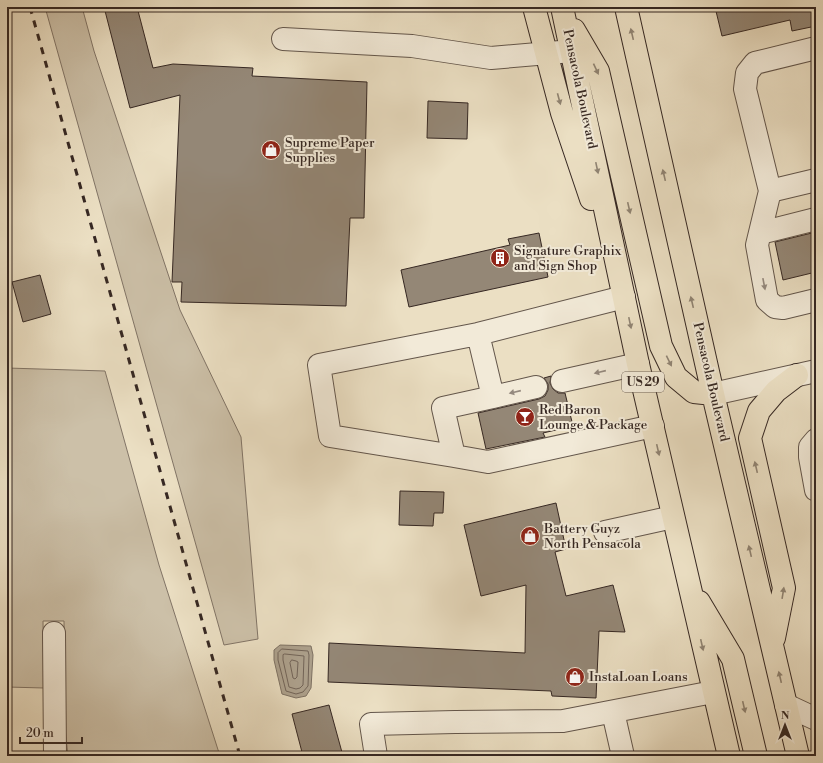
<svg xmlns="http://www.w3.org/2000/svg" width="823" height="763" font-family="'Libre Bodoni',serif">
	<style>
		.green { fill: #ccc0a8; stroke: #817466 }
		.water { fill: #ada18d; stroke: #7d7163 }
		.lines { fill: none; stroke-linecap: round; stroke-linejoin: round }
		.shore { stroke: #726458; stroke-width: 1 }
		.building { fill: #948776; stroke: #362823 }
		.minor-casing { stroke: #63564b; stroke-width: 24 }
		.highway-casing { stroke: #362823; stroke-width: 24 }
		.minor { stroke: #f2ead8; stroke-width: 22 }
		.highway { stroke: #ebdfc3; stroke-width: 22 }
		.rail { stroke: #362823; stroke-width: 3; stroke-dasharray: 7 7; stroke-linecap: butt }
		.oneway { fill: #908473 }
		.oneway2 { fill: #94897e }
		.labels { text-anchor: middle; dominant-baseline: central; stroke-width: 4; stroke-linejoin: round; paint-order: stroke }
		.shield { fill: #f2ead8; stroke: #6e6259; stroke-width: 1 }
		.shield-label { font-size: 12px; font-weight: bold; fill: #362823 }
		.street-label { font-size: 13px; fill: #362823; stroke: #f2ead8 }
		.poi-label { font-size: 13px; fill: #362823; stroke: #f2ead8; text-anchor: start }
	</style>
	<rect width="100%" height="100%" fill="#ebdfc3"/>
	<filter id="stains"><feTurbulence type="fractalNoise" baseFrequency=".005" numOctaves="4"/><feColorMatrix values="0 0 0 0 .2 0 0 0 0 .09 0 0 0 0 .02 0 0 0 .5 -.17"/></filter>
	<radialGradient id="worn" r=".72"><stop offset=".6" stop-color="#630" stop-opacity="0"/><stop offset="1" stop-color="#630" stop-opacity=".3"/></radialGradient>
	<path class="green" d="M45 7H82L94 51 180 310 241 437 258 639 224 645Z
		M7 368 105 371 159 565 220 756H68L65 728 64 621H43L44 688 7 687Z"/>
	<path class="water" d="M280 645 311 646 313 655 311 688 306 696 296 698 282 694 274 660V650Z"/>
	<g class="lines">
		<path class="shore" d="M282 649 308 651 309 655 308 686 303 692 296 694 286 691 278 660V653Z
			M285 654 304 656 303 685 300 688 296 689 289 687 283 660V655Z
			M292 660 296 661 298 662 297 677 295 679 293 678 290 663Z"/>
	</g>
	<path class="building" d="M104 7H137L153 68 173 64 253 68 252 76 367 82 364 218H350L346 306 181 302 182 282H172L180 95 130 108Z
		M715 7H816V26L792 31 790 20 722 36Z
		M428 101 468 103 467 139 427 138Z
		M816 232V272L783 280 775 242Z
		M539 233 548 277 409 307 401 270 510 245 508 239Z
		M40 275 51 314 23 322 12 282Z
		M551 376 550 383 553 389 558 393H565L573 426 543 433 545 437 486 449 478 413 539 399 545 396 548 390V384L544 378Z
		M400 491 444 492 443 513H434L433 526 399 525Z
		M556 503 566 549 555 552 566 596 613 585 625 632 599 631 596 698 552 696 551 691 328 682 329 643 525 653 526 585 481 596 464 525Z
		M329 705 343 756H303L292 714Z"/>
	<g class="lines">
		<g class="minor-casing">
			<path id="minor" d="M283 39 412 46 491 58 572 51
				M816 48 755 63 747 73 745 89 770 191 757 245 767 300 775 307 783 308 816 300
				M770 191 816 180
				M760 233 816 219
				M478 334 493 397 443 408 454 456 488 462 653 426
				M562 381 638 364
				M713 394 816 371
				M493 397 536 387
				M816 440 810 447V457L816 490
				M454 456 330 436 319 365 478 334 624 297
				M605 532 673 517
				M54 633 55 756
				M786 705 816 719
				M613 712 623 756
				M376 756 371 724 455 722 563 721 713 692"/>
		</g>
		<g class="highway-casing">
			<path id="highway" d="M534 7 562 113 591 199
				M562 7 638 364 729 756
				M626 7 713 394 798 756
				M574 30 598 71 661 346 676 377 694 392 713 394
				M699 602 733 659 756 756
				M774 638 784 588 750 438 759 411 776 391 797 375"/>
		</g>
		<use href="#minor" class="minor"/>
		<use href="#highway" class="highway"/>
		<path class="rail" d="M30 7 240 756"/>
	</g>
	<defs><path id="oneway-solid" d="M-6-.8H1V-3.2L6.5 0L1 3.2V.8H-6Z"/></defs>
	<g class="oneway">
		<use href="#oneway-solid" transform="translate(632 34) rotate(-103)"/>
		<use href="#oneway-solid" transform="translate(596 69) rotate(65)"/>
		<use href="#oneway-solid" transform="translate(559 99) rotate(75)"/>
		<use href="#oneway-solid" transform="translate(597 168) rotate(78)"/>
		<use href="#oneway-solid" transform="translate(664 175) rotate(-103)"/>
		<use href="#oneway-solid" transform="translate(629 208) rotate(77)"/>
		<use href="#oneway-solid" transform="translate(692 302) rotate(-103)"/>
		<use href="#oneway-solid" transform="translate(630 323) rotate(78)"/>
		<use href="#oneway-solid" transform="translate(669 361) rotate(64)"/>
		<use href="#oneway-solid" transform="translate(658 450) rotate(77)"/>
		<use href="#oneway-solid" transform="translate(756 467) rotate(-103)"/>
		<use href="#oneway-solid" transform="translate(750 551) rotate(-103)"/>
		<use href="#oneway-solid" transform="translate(783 593) rotate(-81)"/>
		<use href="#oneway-solid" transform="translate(702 645) rotate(77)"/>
		<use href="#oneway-solid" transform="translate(780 677) rotate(-103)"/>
		<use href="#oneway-solid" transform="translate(744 707) rotate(77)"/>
	</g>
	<g class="oneway2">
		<use href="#oneway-solid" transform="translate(764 284) rotate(79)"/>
		<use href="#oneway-solid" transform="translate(600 372) rotate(167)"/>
		<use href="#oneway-solid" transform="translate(515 392) rotate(167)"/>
	</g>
	<defs>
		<g id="shop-disc" transform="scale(1)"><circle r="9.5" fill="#8f2418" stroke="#f2ead8"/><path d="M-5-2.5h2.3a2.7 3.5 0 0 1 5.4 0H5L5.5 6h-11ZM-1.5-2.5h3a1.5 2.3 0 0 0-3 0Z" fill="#fff"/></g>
		<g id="building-disc" transform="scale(1)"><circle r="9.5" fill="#8f2418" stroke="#f2ead8"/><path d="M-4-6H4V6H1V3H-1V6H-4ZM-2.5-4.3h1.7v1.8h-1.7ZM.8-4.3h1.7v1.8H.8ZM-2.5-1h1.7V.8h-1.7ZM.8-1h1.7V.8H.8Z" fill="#fff"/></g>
		<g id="bar-disc" transform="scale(1)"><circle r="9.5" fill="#8f2418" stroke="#f2ead8"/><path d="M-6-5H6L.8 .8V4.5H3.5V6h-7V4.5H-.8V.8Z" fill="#fff"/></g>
	</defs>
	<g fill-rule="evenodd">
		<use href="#shop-disc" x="271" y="150"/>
		<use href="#building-disc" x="500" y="258"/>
		<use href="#bar-disc" x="525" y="417"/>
		<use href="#shop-disc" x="530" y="536"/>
		<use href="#shop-disc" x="575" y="677"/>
	</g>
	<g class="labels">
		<rect class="shield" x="622" y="372" width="42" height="20" rx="3"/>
		<g class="shield-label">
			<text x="643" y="382">US 29</text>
		</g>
		<g class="street-label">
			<text transform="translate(580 89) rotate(78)">Pensacola Boulevard</text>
			<text transform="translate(711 382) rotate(77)">Pensacola Boulevard</text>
		</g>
		<g class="poi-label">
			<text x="285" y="143">Supreme Paper<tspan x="285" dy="15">Supplies</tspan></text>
			<text x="514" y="251">Signature Graphix<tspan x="514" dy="15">and Sign Shop</tspan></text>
			<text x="539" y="410">Red Baron<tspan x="539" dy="15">Lounge &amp; Package</tspan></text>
			<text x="544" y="529">Battery Guyz<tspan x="544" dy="15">North Pensacola</tspan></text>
			<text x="589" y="677">InstaLoan Loans</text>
		</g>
	</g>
	<rect width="823" height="763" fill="none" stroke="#ebdfc3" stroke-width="24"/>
	<rect x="8" y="8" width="807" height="747" fill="none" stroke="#362823" stroke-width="2"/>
	<rect x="12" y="12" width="799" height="739" fill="none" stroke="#362823"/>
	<g transform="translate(785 725)" stroke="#f2ead8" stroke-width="3" paint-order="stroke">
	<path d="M0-3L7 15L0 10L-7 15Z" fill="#362823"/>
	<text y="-6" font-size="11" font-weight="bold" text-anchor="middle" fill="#362823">N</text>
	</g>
	<path d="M20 737v6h62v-6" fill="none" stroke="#362823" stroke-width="2"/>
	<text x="26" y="737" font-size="12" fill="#362823" stroke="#f2ead8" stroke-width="3" paint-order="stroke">20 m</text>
	<rect width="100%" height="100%" filter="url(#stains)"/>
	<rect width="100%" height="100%" fill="url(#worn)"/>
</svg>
